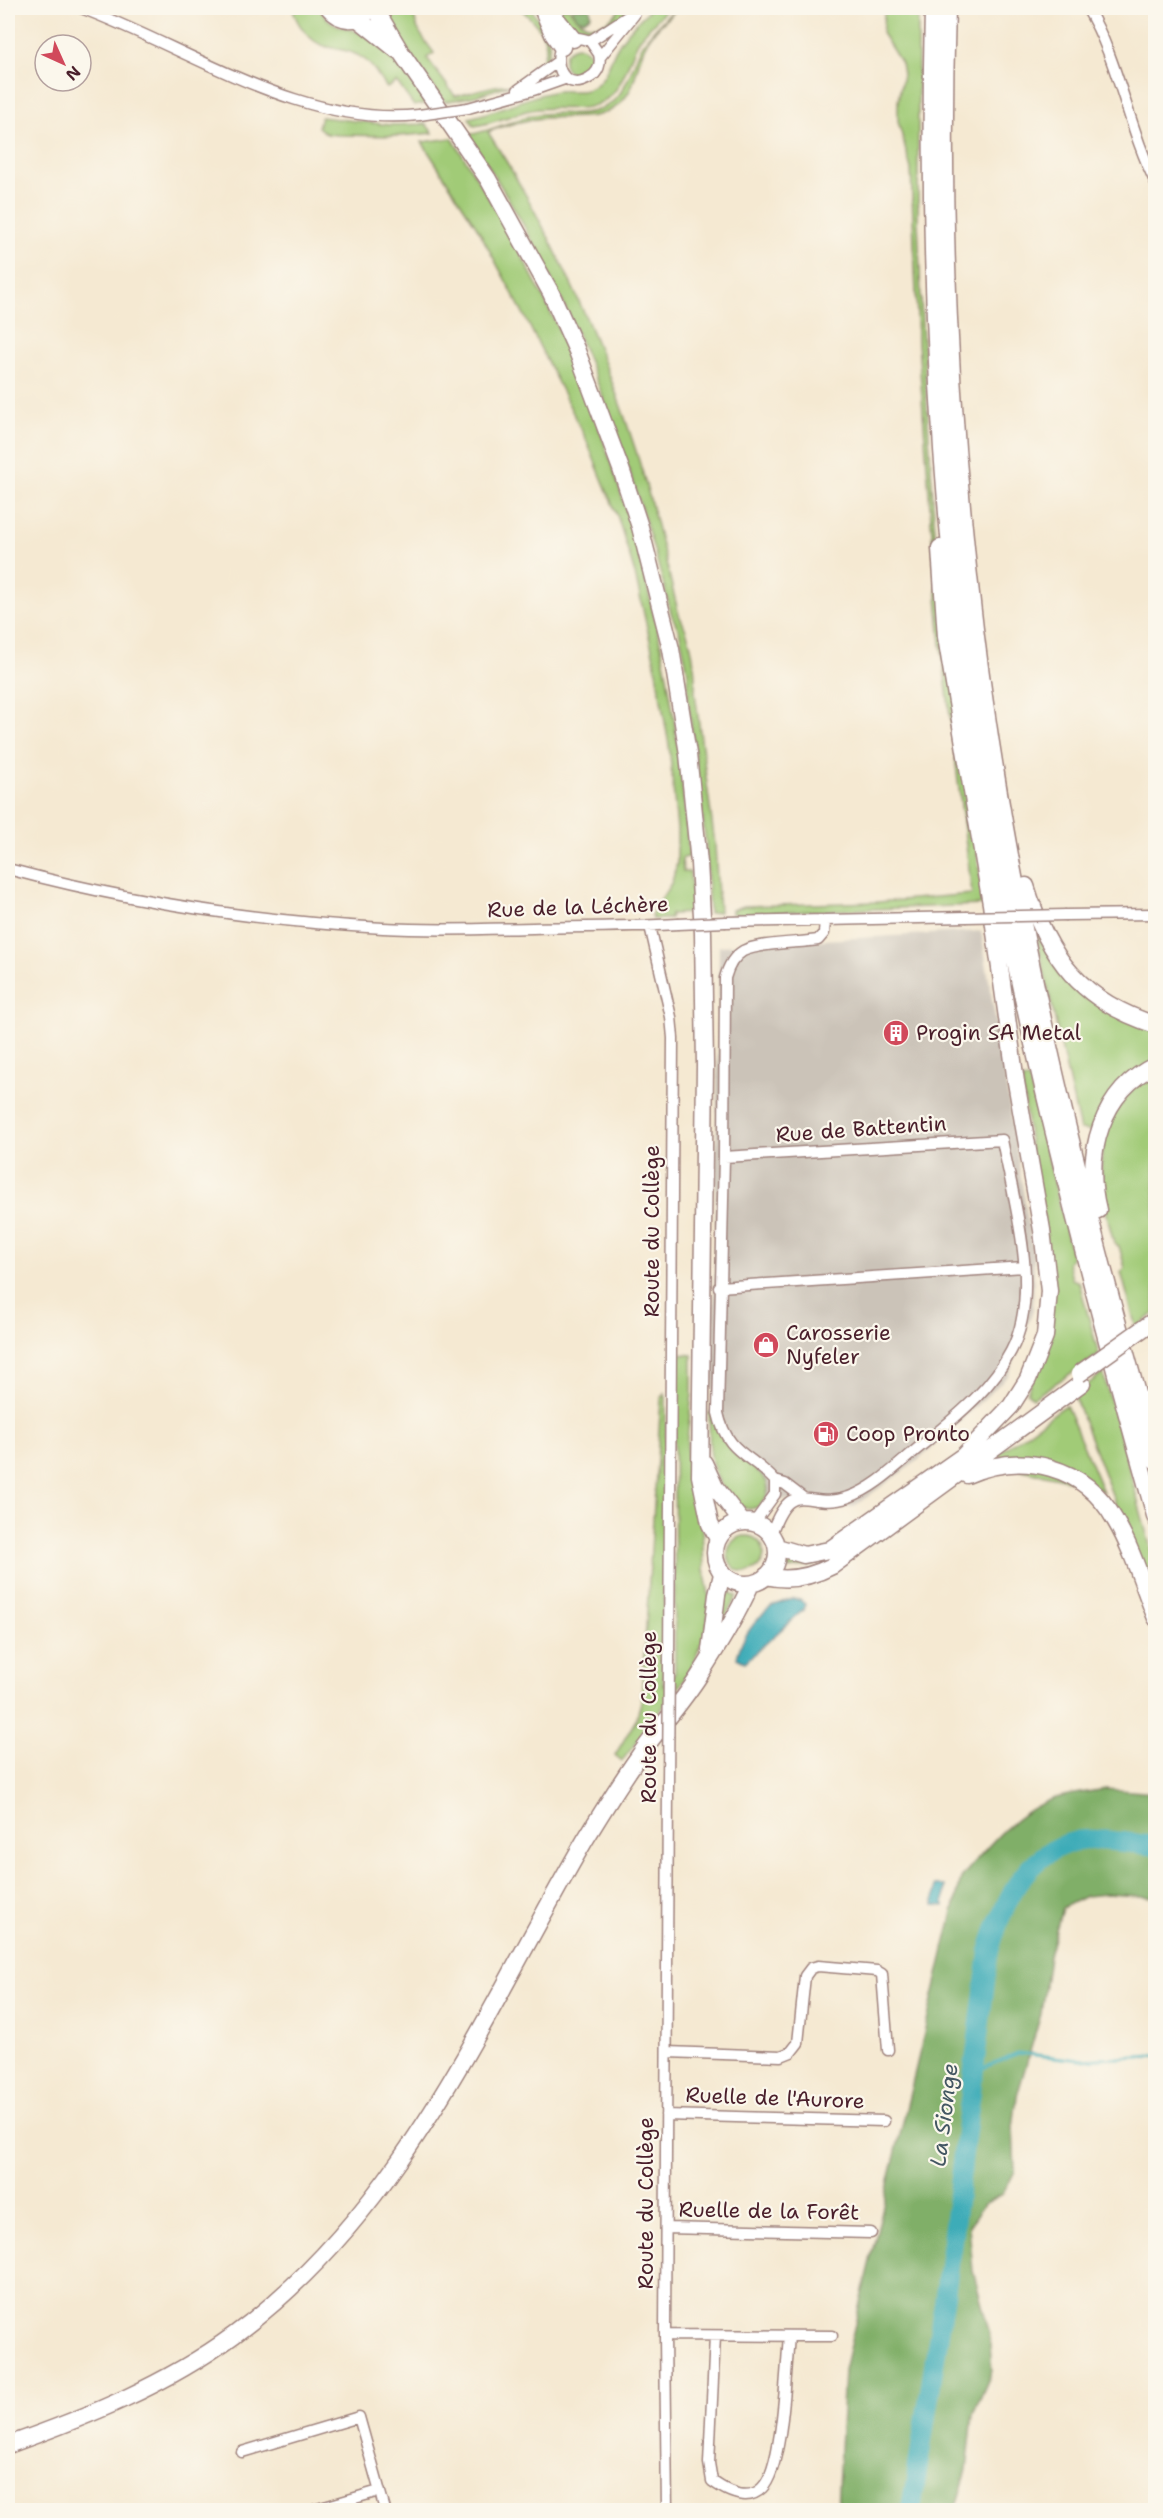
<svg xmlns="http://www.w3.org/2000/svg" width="1163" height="2518" font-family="'Shantell Sans',sans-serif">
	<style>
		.industrial { fill: #cbc3b8 }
		.green { fill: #a1cb77; stroke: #767551; stroke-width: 1.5 }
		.forest { fill: #80af68; stroke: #65674a; stroke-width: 1.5 }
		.water { fill: #3cacb8; stroke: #436672; stroke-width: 1.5 }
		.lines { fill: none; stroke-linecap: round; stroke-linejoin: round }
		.stream { stroke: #3cacb8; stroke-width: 3 }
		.river { stroke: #3cacb8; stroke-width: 20 }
		.minor-casing { stroke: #a0847e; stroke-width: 13 }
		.highway-casing { stroke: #a0847e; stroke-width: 19 }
		.minor { stroke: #fff; stroke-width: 10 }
		.highway { stroke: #fff; stroke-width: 16 }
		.minor-bridge-casing { stroke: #a0847e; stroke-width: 13; stroke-linecap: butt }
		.highway-bridge-casing { stroke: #a0847e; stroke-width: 19; stroke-linecap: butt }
		.minor-bridge { stroke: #fff; stroke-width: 10 }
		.highway-bridge { stroke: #fff; stroke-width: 16 }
		.labels { text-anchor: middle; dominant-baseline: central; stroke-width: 4.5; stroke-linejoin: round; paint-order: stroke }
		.street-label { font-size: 21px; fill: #4a1f2b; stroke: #fbf7ec }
		.poi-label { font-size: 21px; fill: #4a1f2b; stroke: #fbf7ec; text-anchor: start }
		.water-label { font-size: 22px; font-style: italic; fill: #445763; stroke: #fbf7ec }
	</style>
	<rect width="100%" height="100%" fill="#fbf7ec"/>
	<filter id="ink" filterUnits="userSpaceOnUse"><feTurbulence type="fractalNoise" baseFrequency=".0167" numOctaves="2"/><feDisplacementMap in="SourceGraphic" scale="12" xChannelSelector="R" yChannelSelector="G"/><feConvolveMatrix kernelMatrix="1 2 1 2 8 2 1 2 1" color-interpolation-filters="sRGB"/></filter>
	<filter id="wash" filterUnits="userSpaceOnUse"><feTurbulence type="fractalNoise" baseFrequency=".008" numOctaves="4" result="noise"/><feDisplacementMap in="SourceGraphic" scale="24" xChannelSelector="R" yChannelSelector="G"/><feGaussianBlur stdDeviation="1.35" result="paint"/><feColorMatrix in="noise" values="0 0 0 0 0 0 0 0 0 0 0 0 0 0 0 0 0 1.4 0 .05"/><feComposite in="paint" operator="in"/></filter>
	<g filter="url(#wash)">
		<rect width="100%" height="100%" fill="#f5e9d2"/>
		<path class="industrial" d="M981 931 1034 1259 1033 1310 1017 1356 1008 1376 920 1459 853 1507 751 1496 712 1439 719 946Z"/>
		<path class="green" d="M293 8H319C334 33 350 24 369 38 393 56 410 80 428 103L414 106 397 82 387 88C380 79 373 65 364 59 352 50 338 50 324 46 309 41 295 22 293 8Z
			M386 8H414C413 27 423 38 434 53L427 58 455 96C467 94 500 82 509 85L475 96 445 102C429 79 390 32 386 8Z
			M520 8H530C547 29 559 47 539 70L536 68C558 43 539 27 520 8Z
			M555 8H569C584 33 603 30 621 8H630C615 24 586 40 567 22 562 18 559 12 555 8Z
			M651 8H668C658 19 646 29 638 42 629 58 626 78 614 92 592 118 560 104 531 110 512 114 494 124 474 126L469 118C497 112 523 98 552 92 567 88 581 96 596 85 608 76 610 58 618 46 626 31 640 20 651 8Z
			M676 8H678C666 20 652 31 645 46 637 63 636 84 625 98 604 125 571 115 542 118 524 120 505 125 488 132 551 230 599 337 635 448 653 503 665 559 679 615 692 639 696 666 695 693L715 845 719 912 709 913 706 845 688 698V672L679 630 672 616C628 446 568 281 468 135 490 131 511 121 533 115 563 109 597 123 619 95 630 80 634 61 642 45 651 31 664 19 676 8Z
			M885 8H918V221L922 324 936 548 984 905 732 914V910L744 906 878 902 972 894 941 643 933 548 918 343 911 169 898 121V101L903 74 901 63 882 33Z
			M564 61a14 14 0 1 1 28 0a14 14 0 1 1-28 0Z
			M321 117 390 125 426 124 433 133 399 136 338 135 327 134 318 127Z
			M452 138C484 189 515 241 542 295 597 405 635 527 661 646 676 716 683 787 689 857L682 858 683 872H690L693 913 671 914 670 919H653L651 915 672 882 677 863V829L669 745 653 654 635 574 618 518 585 437 524 315 478 229 422 142Z
			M1035 931 1056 964 1155 1030V1060L1092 1131 1080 1130Z
			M1155 1072V1313L1136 1328 1121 1272 1125 1268 1119 1246 1114 1244C1096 1176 1088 1116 1155 1072Z
			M1029 1079 1072 1256 1068 1263 1072 1279 1079 1282 1099 1355 1033 1398 1027 1392 1052 1328 1022 1080Z
			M677 1354 692 1355V1395L687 1440 688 1466 702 1528 704 1569 709 1595 707 1628 690 1672 622 1761 615 1755 636 1720 641 1702 661 1399 664 1393 666 1397 663 1686 675 1673 674 1364Z
			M1103 1373 1155 1564V1606L1076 1401 1075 1394Z
			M1066 1405 1103 1492 1094 1486 987 1462Z
			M709 1413H714C719 1428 723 1443 735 1454 744 1463 761 1470 766 1481 772 1495 760 1512 745 1508 730 1504 718 1482 714 1469 708 1452 710 1431 709 1413Z
			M728 1554a18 18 0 1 1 36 0a18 18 0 1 1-36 0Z
			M833 1555C819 1566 803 1567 786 1569L785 1567 788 1559 807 1563Z
			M722 1588 737 1596 720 1626Z"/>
		<path class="forest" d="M573 8H590L591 15 584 20 577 18 572 10Z
			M1106 1789 1155 1793V1897L1107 1894 1086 1896 1062 1908 1049 1956 1041 2014 1017 2096 1013 2128 1015 2171 1003 2194 984 2204 969 2226 973 2271 989 2331 992 2371 973 2415 967 2470 956 2506 952 2510H837L844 2370 961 1878C986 1848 1016 1810 1056 1798 1071 1793 1090 1792 1106 1789Z"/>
		<path class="water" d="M793 1599 800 1600 805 1604 803 1610 745 1662 737 1658C740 1640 756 1618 771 1607 777 1603 786 1601 793 1599Z
			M935 1886H945L944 1906 934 1905Z"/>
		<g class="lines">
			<path class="stream" d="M974 2072 1018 2053 1080 2060 1156 2056"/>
			<path class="river" d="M911 2510 945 2296 989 1951C1003 1904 1023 1853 1077 1841 1092 1837 1138 1844 1156 1846"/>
		</g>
	</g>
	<g filter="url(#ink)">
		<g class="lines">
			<g class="minor-casing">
				<path id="minor" d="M81 8C187 47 301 128 419 115
					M1087 8C1118 58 1128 128 1156 183
					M590 41 599 54C601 63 599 73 589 78 551 100 545 22 590 41L636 11
					M600 57 634 15
					M518 90 557 62
					M468 108 533 90 567 78
					M8 869C131 902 256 921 383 928 433 931 483 929 533 928 581 927 630 927 678 924
					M1066 915 1156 914
					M726 922 966 917
					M650 926 671 1017 673 1038 669 1660
					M724 1157 725 978C728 967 733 957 743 951 758 943 800 943 818 940L824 933 825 920
					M719 1287 1024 1267
					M775 1481 785 1484 802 1497
					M754 1523 775 1494V1481C751 1454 727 1454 718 1413L724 1157 1002 1140C1014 1202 1042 1292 1011 1351 992 1388 958 1415 927 1441 903 1459 878 1487 849 1497 806 1512 793 1473 771 1534
					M667 2052 781 2056 791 2052 798 2043 805 1976 811 1968 818 1966 877 1971 882 1974 888 2050
					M666 2115 884 2121
					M666 2228 871 2233
					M665 2335 832 2336
					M715 2336 709 2463 712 2481C726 2491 747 2503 762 2488 783 2469 786 2367 789 2336
					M242 2452 359 2417 385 2510
					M314 2510 379 2491
					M667 2510 665 2335 668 1784"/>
			</g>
			<g class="highway-casing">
				<path id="highway" d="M329 8C339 20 351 22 365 15
					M375 8 402 54 488 179 551 293 577 351 621 469 640 527 671 649 688 754 699 863 703 933 705 1066 700 1476 710 1524 718 1539
					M542 8 553 34 562 47
					M933 8C929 187 933 368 950 547 983 878 1066 1200 1156 1519
					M947 8C940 215 950 423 975 629 1010 911 1078 1188 1156 1461
					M545 9 559 22 573 39
					M357 18 397 50
					M940 548 946 637 991 904 1016 1082 1042 1230 1049 1291 1045 1336 1028 1379 1011 1406 964 1455
					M1026 886C1048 958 1082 1002 1156 1025
					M1098 1210C1084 1154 1101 1091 1156 1065
					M704 1463 715 1487 742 1522
					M967 1475C1023 1451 1084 1465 1115 1520 1133 1550 1143 1586 1156 1618
					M715 1553a31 31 0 1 1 62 0a31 31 0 1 1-62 0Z
					M777 1547 804 1555 829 1550 973 1449
					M766 1576C790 1582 811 1577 832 1566L1082 1383
					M710 1650 717 1595 722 1574
					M8 2445C87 2417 166 2385 234 2335 405 2209 482 2017 585 1840 602 1812 620 1783 639 1756 658 1729 681 1704 699 1676 718 1646 737 1616 751 1584"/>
			</g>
			<use href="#minor" class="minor"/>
			<use href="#highway" class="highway"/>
			<g class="minor-bridge-casing">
				<path id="minor-bridge" d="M419 115 468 108
					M966 917 1066 915
					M678 924 726 922
					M668 1784 669 1660"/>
			</g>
			<g class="highway-bridge-casing">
				<path id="highway-bridge" d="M1079 1374 1155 1320"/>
			</g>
			<use href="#minor-bridge" class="minor-bridge"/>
			<use href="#highway-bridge" class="highway-bridge"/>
		</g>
	</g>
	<defs>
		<g id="building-disc" transform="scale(1.35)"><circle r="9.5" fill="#d1495b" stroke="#fbf7ec"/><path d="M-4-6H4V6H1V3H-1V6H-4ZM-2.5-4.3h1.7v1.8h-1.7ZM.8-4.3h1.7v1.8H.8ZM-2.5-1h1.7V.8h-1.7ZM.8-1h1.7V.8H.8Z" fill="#fff"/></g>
		<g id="shop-disc" transform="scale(1.35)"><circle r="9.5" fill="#d1495b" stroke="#fbf7ec"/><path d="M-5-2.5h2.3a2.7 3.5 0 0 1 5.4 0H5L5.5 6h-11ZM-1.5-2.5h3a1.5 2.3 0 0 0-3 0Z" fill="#fff"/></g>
		<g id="fuel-disc" transform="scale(1.35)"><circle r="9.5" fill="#d1495b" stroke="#fbf7ec"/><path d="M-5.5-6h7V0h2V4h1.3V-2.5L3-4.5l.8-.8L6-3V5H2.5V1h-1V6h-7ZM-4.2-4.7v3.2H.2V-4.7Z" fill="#fff"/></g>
	</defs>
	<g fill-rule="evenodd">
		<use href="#building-disc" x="896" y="1033"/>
		<use href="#shop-disc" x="766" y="1345"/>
		<use href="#fuel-disc" x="826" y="1434"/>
	</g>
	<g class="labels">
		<g class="street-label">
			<text transform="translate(578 907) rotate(-2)">Rue de la Léchère</text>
			<text transform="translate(861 1129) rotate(-4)">Rue de Battentin</text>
			<text transform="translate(652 1231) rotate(-90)">Route du Collège</text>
			<text transform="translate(649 1717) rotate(-90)">Route du Collège</text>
			<text transform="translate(775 2098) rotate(2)">Ruelle de l'Aurore</text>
			<text transform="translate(646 2203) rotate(-90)">Route du Collège</text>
			<text transform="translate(769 2211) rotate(1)">Ruelle de la Forêt</text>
		</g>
		<g class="poi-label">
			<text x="916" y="1033">Progin SA Metal</text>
			<text x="786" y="1333">Carosserie<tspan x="786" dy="24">Nyfeler</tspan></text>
			<text x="846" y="1434">Coop Pronto</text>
		</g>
		<g class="water-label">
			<text transform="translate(944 2115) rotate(-83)">La Sionge</text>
		</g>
	</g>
	<rect width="1163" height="2518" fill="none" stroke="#fbf7ec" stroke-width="30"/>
	<g transform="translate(63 63) rotate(135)"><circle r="28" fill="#fbf7ec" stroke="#b4a19f" stroke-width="1.5"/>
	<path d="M0-4.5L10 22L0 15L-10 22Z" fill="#d1495b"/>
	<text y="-9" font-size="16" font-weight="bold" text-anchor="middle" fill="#4a1f2b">N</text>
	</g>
</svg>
